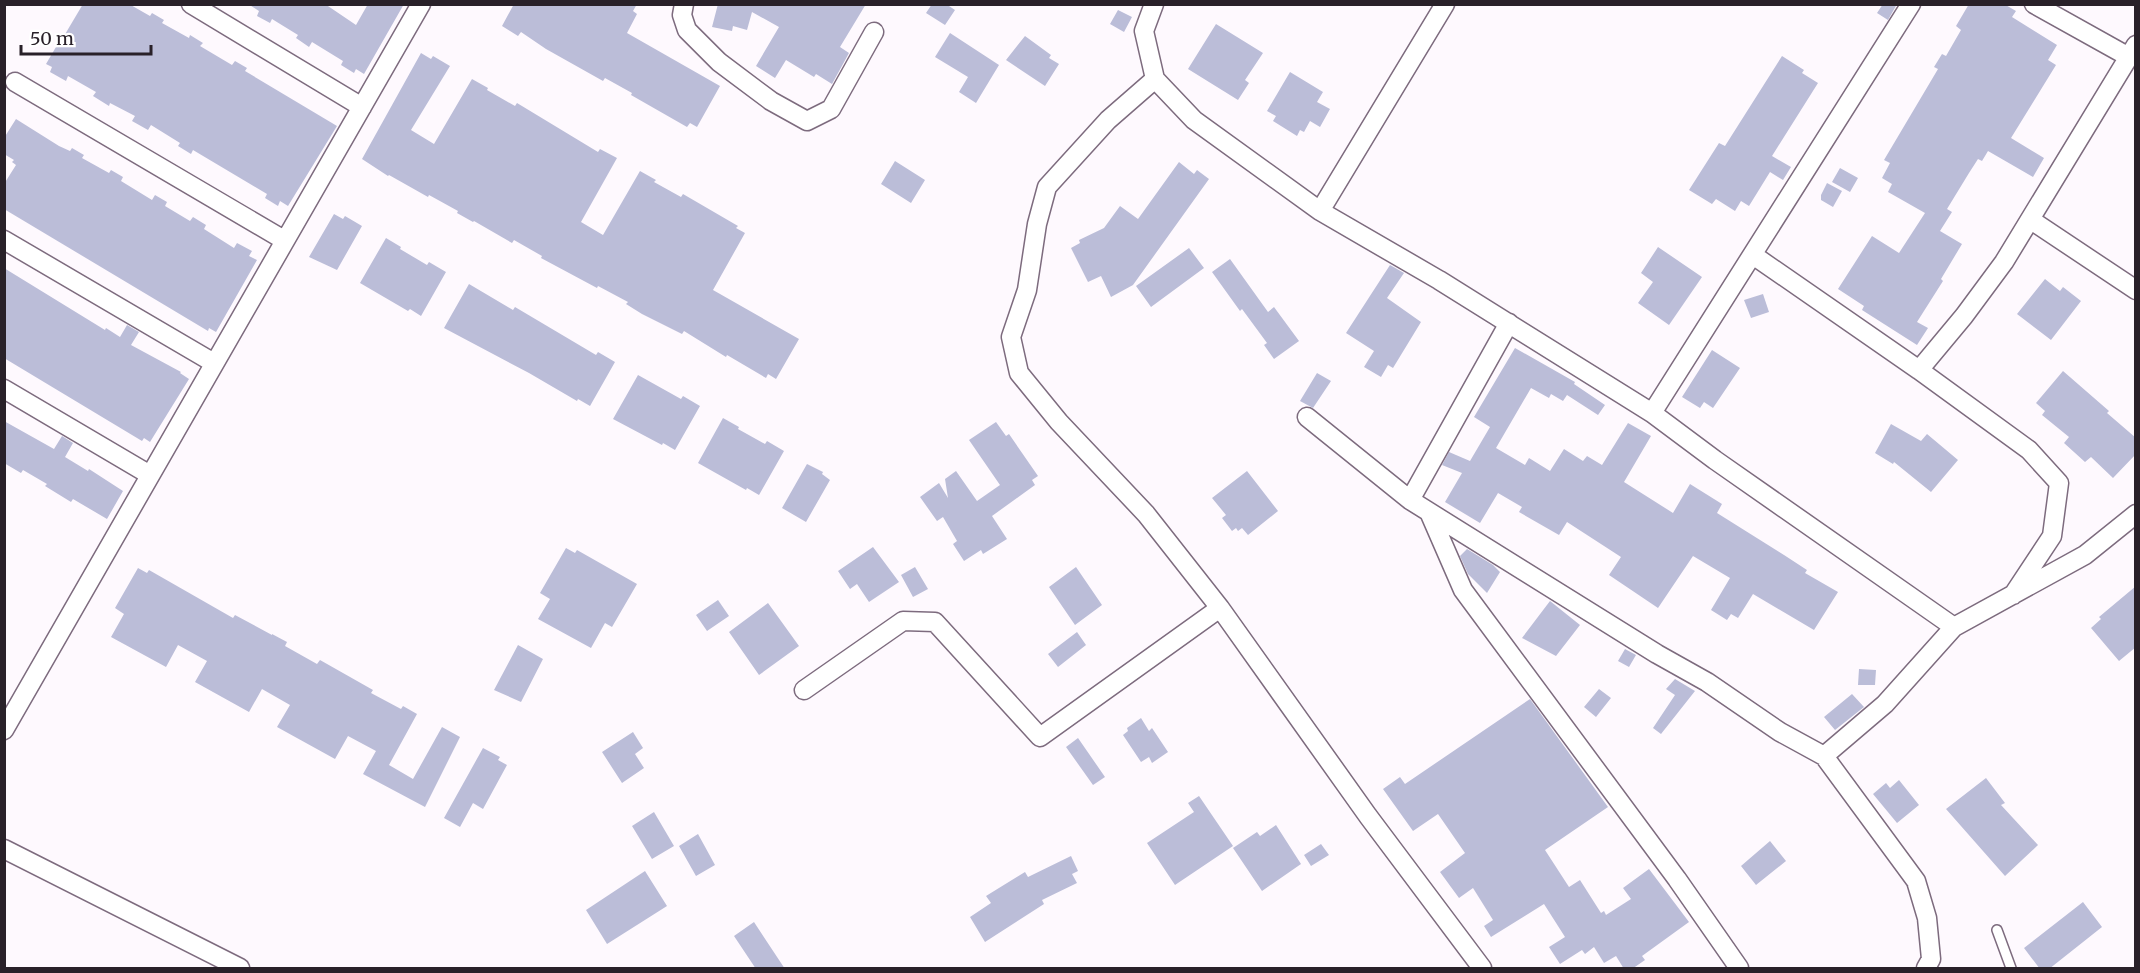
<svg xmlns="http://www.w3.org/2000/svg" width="2140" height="973" font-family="Merriweather,serif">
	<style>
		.building { fill: #bbbdd8 }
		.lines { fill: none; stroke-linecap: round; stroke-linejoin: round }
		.service-casing { stroke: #7d6b7e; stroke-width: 12 }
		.minor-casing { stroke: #7d6b7e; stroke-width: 21 }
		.service { stroke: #fff; stroke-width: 9 }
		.minor { stroke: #fff; stroke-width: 18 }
	</style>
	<rect width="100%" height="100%" fill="#fef9fe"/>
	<path class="building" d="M83 4H129L150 16 152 13 164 20 162 23 189 38 190 35 203 43 200 46 232 65 235 61 247 68 245 71 337 126 288 206 280 201 278 206 265 198 267 194 193 150 191 154 178 146 180 143 151 125 148 130 132 121 135 116 110 103 109 106 93 96 96 92 68 76 66 81 50 72 52 67 46 64 63 35 64 36Z
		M248 4H325L356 25 368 4H404L364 74 356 69 354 73 341 65 343 61 312 42 309 47 296 38 298 35 272 19 270 23 257 16 259 11Z
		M514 4H637L633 11 637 14 627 33 720 86 697 127 690 123 687 127 631 95 632 93 605 78 603 81 546 49 521 32 518 36 502 26Z
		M718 4H866L840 47 849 53 832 84 816 74 814 77 786 60 775 78 756 66 779 27 752 12 747 30 733 26 732 31 712 27Z
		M932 4H946L955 10 945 25 926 13Z
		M1883 4H1897L1888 20 1877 13Z
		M1969 4H2004L2016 11 2012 17 2057 45 2048 60 2056 65 2011 138 2044 158 2033 177 1988 151 1982 161 1978 159 1969 173 1947 209 1952 212 1940 231 1962 244 1941 279 1943 281 1917 322 1928 328 1917 345 1862 310 1864 306 1838 289 1872 236 1899 253 1925 213 1888 192 1892 184 1882 178 1890 163 1884 160 1938 69 1934 67 1942 54 1946 56 1961 30 1956 26Z
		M1118 10 1132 17 1124 32 1110 24Z
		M1216 24 1263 53 1245 80 1249 83 1238 100 1188 69Z
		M950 33 999 65 976 103 959 92 968 77 935 57Z
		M1025 36 1051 55 1049 58 1059 64 1045 86 1006 60Z
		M421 53 431 59 433 56 450 66 411 130 434 144 472 79 488 88 487 90 515 106 517 103 598 152 600 149 617 158 581 222 603 235 640 171 656 180 654 182 681 197 683 194 738 226 736 228 745 233 713 290 799 339 776 379 768 374 766 378 727 355 726 357 684 331 682 334 642 314 626 304 628 302 598 286 597 288 541 258 542 256 514 240 512 243 474 221 473 222 457 213 458 211 429 195 428 197 389 175 388 176 362 159Z
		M1782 56 1804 70 1802 73 1818 83 1772 156 1791 167 1783 180 1770 172 1749 206 1741 201 1735 211 1716 199 1712 204 1689 190 1719 143 1725 146Z
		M1290 72 1323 92 1317 102 1330 109 1320 127 1310 121 1304 132 1300 130 1297 136 1273 121 1276 116 1267 111Z
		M16 119 59 146 70 151 72 148 84 155 82 158 109 173 111 170 123 177 121 181 152 200 155 195 167 202 165 206 190 221 193 217 206 225 204 229 234 248 237 243 252 251 249 256 257 260 216 332 209 328 208 331 4 209V184L16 165 12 162 14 160 4 154V138Z
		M895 161 925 180 911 203 881 184Z
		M1179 162 1194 174 1197 170 1209 179 1133 285 1111 297 1101 276 1088 282 1071 248 1080 243 1079 240 1104 228 1120 206 1138 219Z
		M1840 168 1858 178 1850 192 1832 182Z
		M1827 183 1842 191 1833 207 1821 200V195Z
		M334 214 343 219 345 216 362 226 337 270 309 257Z
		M386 238 401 247 400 249 427 265 429 262 446 272 421 316 410 309 408 311 360 283Z
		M1658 247 1702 277 1669 325 1638 303 1653 282 1641 273Z
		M1189 248 1204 268 1151 307 1136 286Z
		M1230 259 1268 312 1274 307 1299 341 1274 359 1264 345 1267 343 1242 309 1240 311 1212 272Z
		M1390 265 1404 273 1387 298 1421 322 1393 368 1388 365 1381 377 1364 367 1374 351 1346 333Z
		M4 268 105 330 106 328 120 337 127 325 139 332 131 345 181 372 180 373 189 379 150 442 144 438 142 441 4 358Z
		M2045 279 2060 291 2063 287 2081 301 2051 340 2017 314Z
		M469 284 513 310 515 307 596 355 598 352 615 362 590 406 578 399 577 401 529 373 444 328Z
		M1763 294 1769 312 1751 318 1744 300Z
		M1515 348 1575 382 1574 384 1605 405 1598 415 1567 395 1563 401 1551 394 1549 398 1531 388 1496 448 1525 465 1529 458 1550 471 1564 449 1583 461 1587 456 1602 465 1628 423 1651 436 1624 482 1673 513 1690 484 1722 504 1717 513 1784 555 1807 570 1805 573 1838 592 1814 630 1753 594 1738 618 1731 614 1727 620 1711 610 1730 578 1693 556 1658 608 1609 575 1621 557 1567 522 1559 535 1519 512 1522 507 1498 493 1480 523 1445 502 1462 473 1442 465 1449 452 1470 461 1490 427 1474 417Z
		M1712 350 1740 368 1713 408 1704 402 1700 408 1682 397Z
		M2063 371 2109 411 2107 413 2136 438V454L2113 478 2091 457 2085 462 2064 443 2069 437 2042 415 2045 411 2036 403Z
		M1317 373 1331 381 1313 408 1300 401Z
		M638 375 681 399 683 396 700 406 675 450 663 443 662 445 613 419Z
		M723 418 739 427 738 429 765 444 767 441 784 451 759 495 747 488 746 490 698 463Z
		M4 421 54 449 62 436 73 443 65 457 88 471 89 469 123 491 107 519 73 499 71 502 45 486 47 484 23 470 21 473 4 463Z
		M996 422 1006 436 1009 434 1038 476 1032 480 1035 485 992 516 1007 539 983 554 981 550 964 561 953 544 957 541 943 517 937 521 920 497 939 483 948 498 945 479 956 471 977 501 1000 485 969 440Z
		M1891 424 1921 441 1927 434 1958 460 1931 492 1894 462 1893 464 1875 453Z
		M807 464 823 472 822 474 830 480 806 522 782 508Z
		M1247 471 1278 511 1248 535 1242 528 1238 531 1236 528 1232 531 1222 518 1226 515 1212 498Z
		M873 547 899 582 869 602 857 584 850 589 838 571Z
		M566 548 575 553 577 550 637 584 612 627 605 623 591 648 538 619 550 599 540 593Z
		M1467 549 1493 565 1500 572 1487 593 1468 574 1460 556Z
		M915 567 928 589 913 597 901 575Z
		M1076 567 1102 605 1075 625 1049 587Z
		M138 568 147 573 149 570 233 618 235 615 272 635V634L287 642 285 646 317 664 320 660 373 690 371 693 401 709 403 706 417 714 389 765 413 779 442 727 460 737 425 807 363 774 376 751 348 736 335 759 277 727 290 705 262 689 249 712 195 682 207 661 178 645 166 667 111 637 124 614 115 608Z
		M2136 586V647L2119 661 2091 628 2101 619 2099 617Z
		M718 600 729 616 707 631 696 615Z
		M1550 601 1580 625 1556 656 1522 638Z
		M768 603 799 646 759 675 729 632Z
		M1077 632 1086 645 1058 667 1048 654Z
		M518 645 543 659 521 702 494 690Z
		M1625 649 1636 655 1629 667 1618 661Z
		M1859 669 1876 670 1875 685H1858Z
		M1675 679 1695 691 1661 734 1653 728 1675 695 1666 689Z
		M1599 689 1611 698 1596 717 1584 707Z
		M1852 694 1864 707 1835 730 1824 717Z
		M1530 699 1608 807 1545 850 1569 887 1580 880 1601 913 1604 911 1606 915 1631 899 1623 888 1649 869 1689 922 1642 956 1645 960 1632 969H1624L1616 956 1604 963 1594 947 1585 954 1582 950 1560 964 1549 947 1565 937 1544 904 1491 937 1484 926 1493 920 1473 888 1459 898 1440 872 1465 853 1438 814 1413 831 1383 789 1400 777 1405 784Z
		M1141 718 1149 731 1152 728 1168 752 1152 763 1149 757 1141 762 1123 735 1128 731 1127 728Z
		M633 732 643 748 635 754 644 768 622 783 602 752Z
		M1078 738 1105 777 1093 785 1066 747Z
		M483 748 500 757 498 760 507 765 483 809 473 803 460 827 444 818Z
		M1986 778 2005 803 2001 805 2038 845 2005 876 1946 809Z
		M1899 780 1919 805 1897 823 1873 794 1886 783 1890 788Z
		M1199 796 1233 846 1175 885 1147 843 1194 812 1188 803Z
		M654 812 674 846 652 859 632 826Z
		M1276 825 1301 864 1262 891 1233 848 1257 832 1260 836Z
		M698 834 715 865 696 876 679 846Z
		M1770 841 1786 861 1756 885 1741 866Z
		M1321 844 1329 855 1311 866 1304 855Z
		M1071 856 1078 871 1072 874 1077 883 1042 900 1044 904 985 942 970 917 991 903 986 896 1025 872 1028 877Z
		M645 871 667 906 607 944 586 910Z
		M2083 902 2102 927 2049 969H2040L2024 948Z
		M754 922 785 969H756L734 936Z"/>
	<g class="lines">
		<g class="service-casing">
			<path id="service" d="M1997 930 2011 968"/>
		</g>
		<g class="minor-casing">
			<path id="minor" d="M191 4 362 107
				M684 4 682 15 687 30 719 62 771 101 807 121 831 109 874 32
				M1154 4 1144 31 1155 79 1194 120 1320 211 1439 280 1652 413 1715 460 1954 627
				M2034 4 2129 57
				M1155 79 1108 120 1047 187 1037 224 1027 290 1011 337 1019 373 1059 422 1146 514 1220 608 1368 816 1482 968
				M15 82 284 240
				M1320 211 1445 4
				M2031 220 2136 290
				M4 240 214 363
				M1753 255 1919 370 2029 450 2059 483 2052 536 2013 595
				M1919 370 1964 316 2004 262 2136 45
				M4 389 150 475
				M1652 413 1911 4
				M1307 417 1410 500 1657 654 1707 682 1780 732 1824 756 1916 881 1927 918 1931 959 1926 968
				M1410 500 1509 323
				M1429 512 1463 590 1677 879 1739 968
				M804 690 903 621 935 622 1040 737 1220 608
				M4 730 421 4
				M1824 756 1885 704 1954 627 2085 555 2136 514
				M4 849 240 968"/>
		</g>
		<use href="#service" class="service"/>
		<use href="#minor" class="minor"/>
	</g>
	<rect width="2140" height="973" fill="none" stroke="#292129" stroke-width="12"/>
	<path d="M21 45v9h130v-9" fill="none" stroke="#292129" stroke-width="3"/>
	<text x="30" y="45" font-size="18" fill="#292129" stroke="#ffffff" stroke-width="4.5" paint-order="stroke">50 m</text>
</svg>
